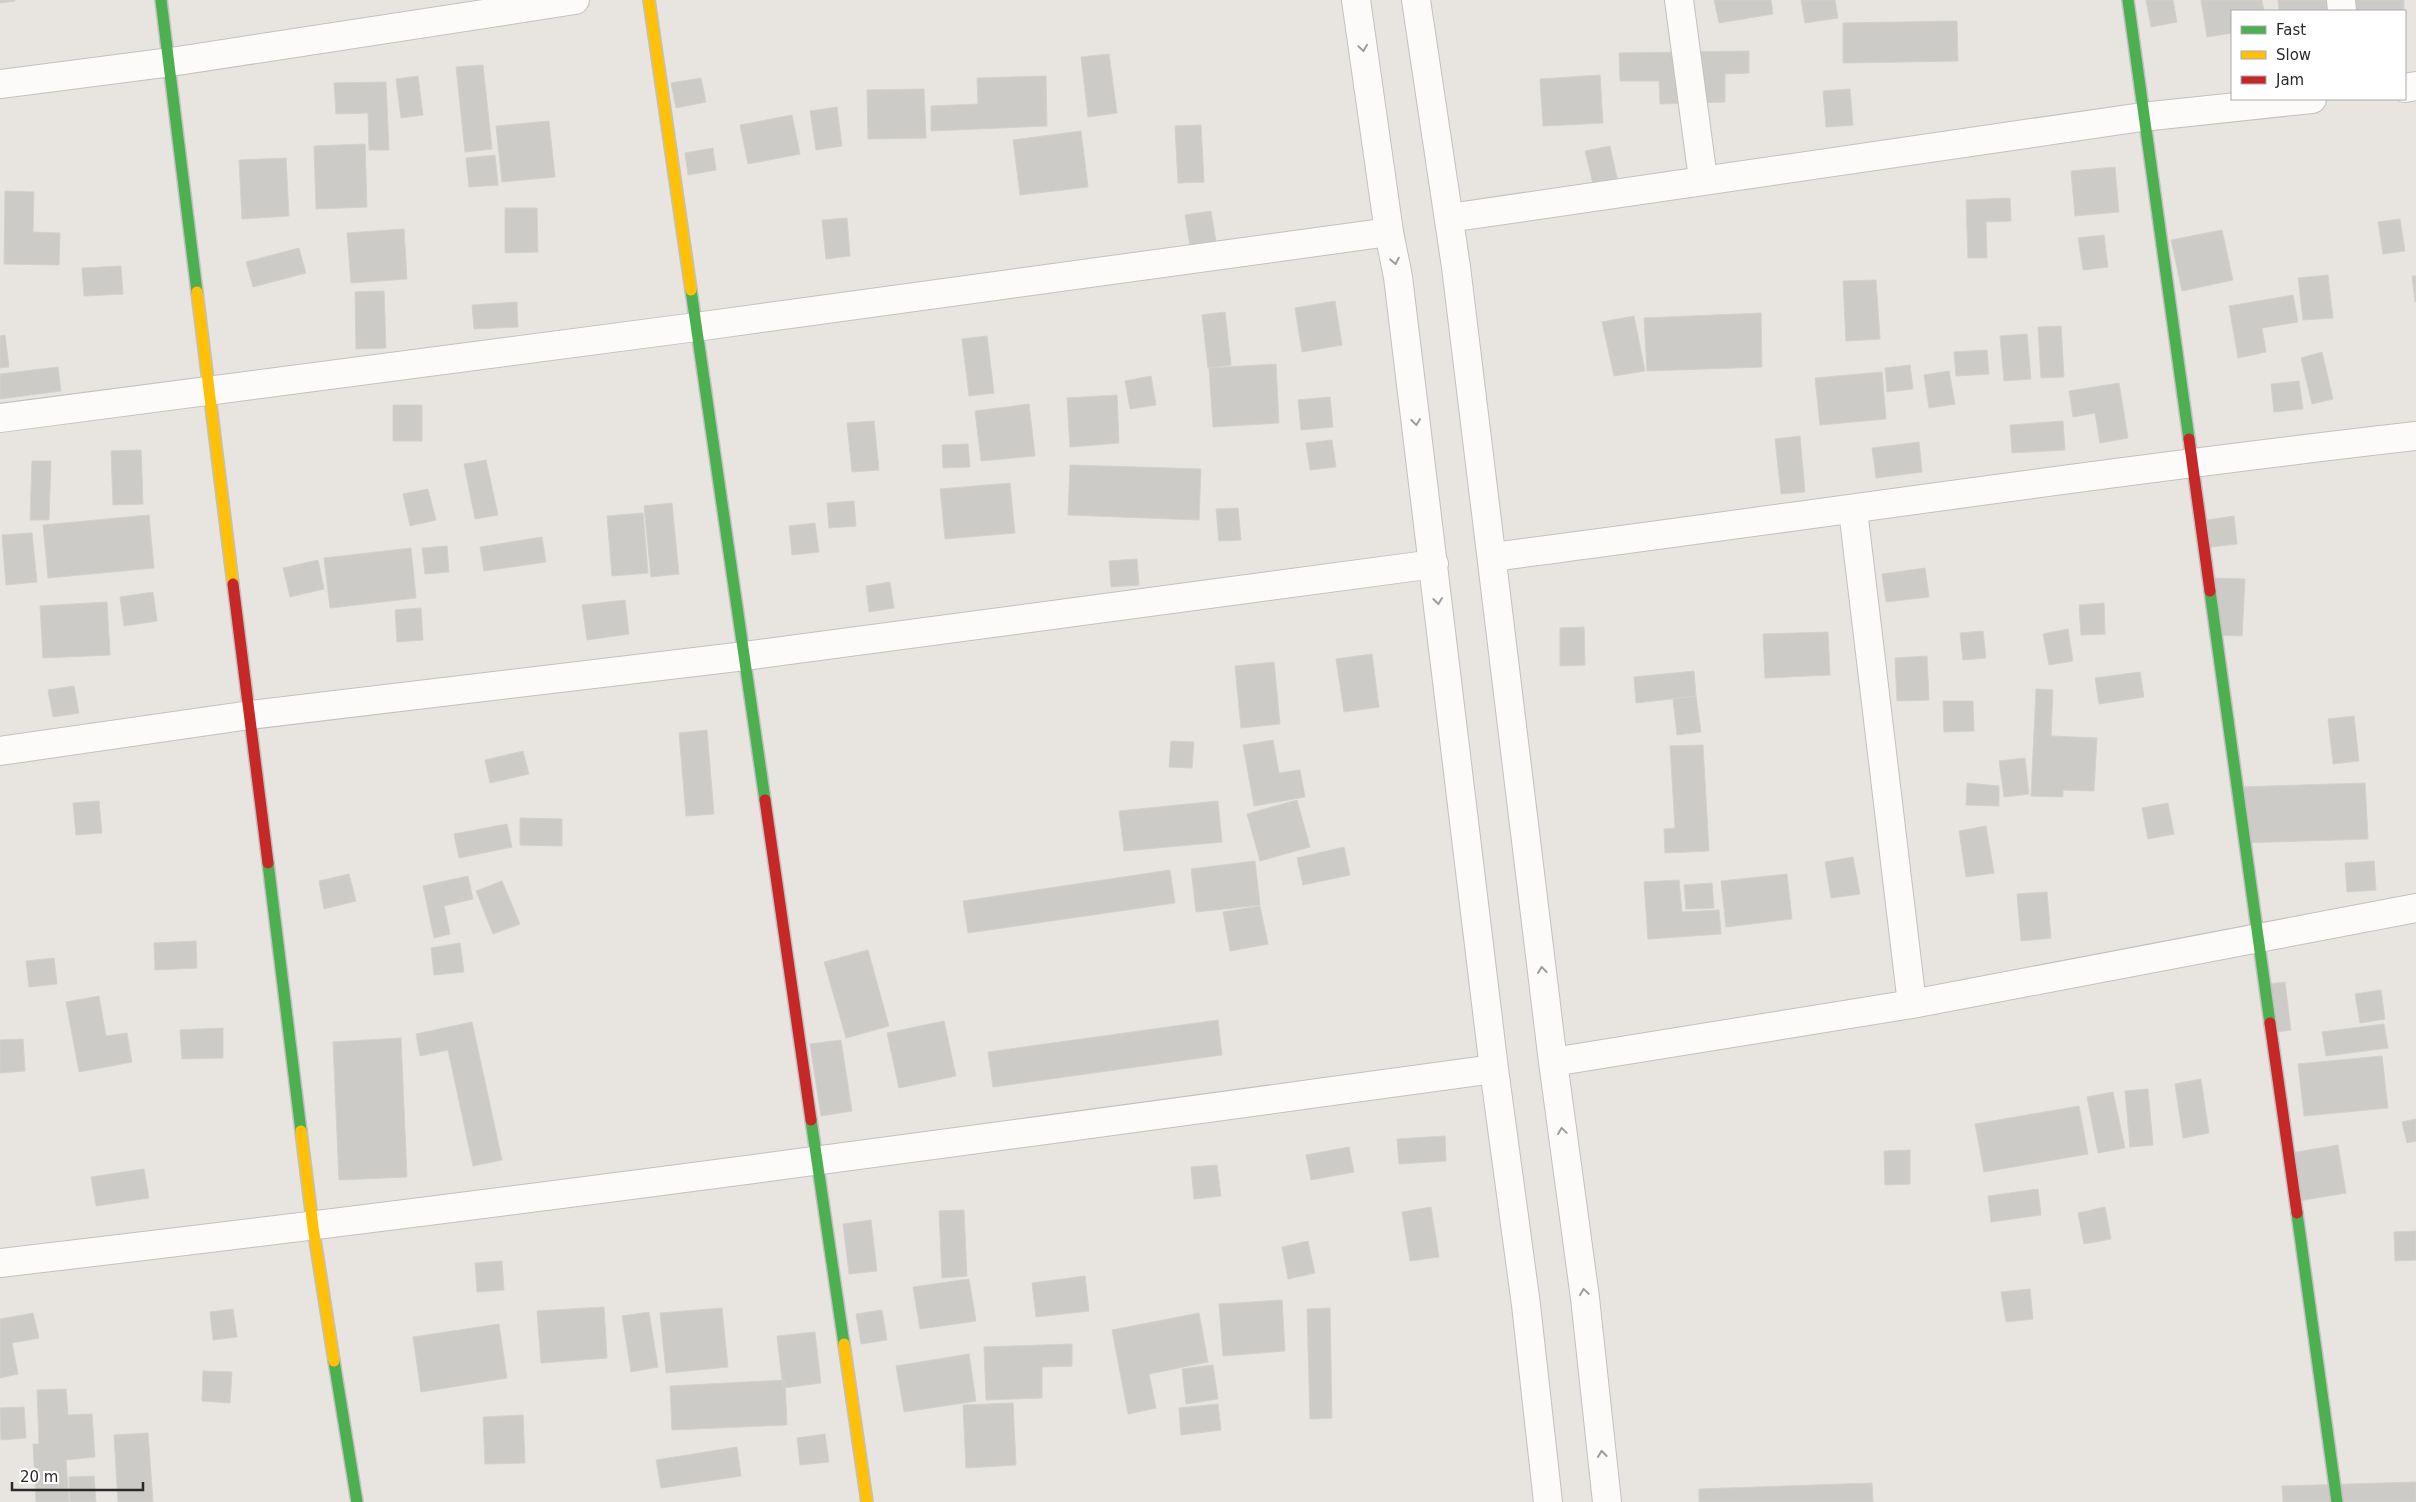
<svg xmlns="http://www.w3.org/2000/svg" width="2416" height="1502" font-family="'DejaVu Sans',sans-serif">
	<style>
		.building { fill: #cdcbc7; stroke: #d3d1cc }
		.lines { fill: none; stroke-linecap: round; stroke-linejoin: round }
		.street-casing { stroke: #c2c1c1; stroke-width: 30 }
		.fast-casing { stroke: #c2c1c1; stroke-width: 14 }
		.slow-casing { stroke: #c2c1c1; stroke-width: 14 }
		.jam-casing { stroke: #c2c1c1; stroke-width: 14 }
		.street { stroke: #fcfbfa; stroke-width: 28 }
		.fast { stroke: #4caf50; stroke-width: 11 }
		.slow { stroke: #ffc107; stroke-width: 11 }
		.jam { stroke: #c62828; stroke-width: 11 }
		.oneway { stroke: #9e9d9c }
	</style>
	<rect width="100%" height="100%" fill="#e8e5e0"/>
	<path class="building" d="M0 0H15V1L0 3Z
		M1714 0H1771L1773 14 1719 23Z
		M1801 0H1835L1838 18 1805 23Z
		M2146 0H2173L2177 22 2151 27Z
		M2201 0H2262L2264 11H2232V33L2207 37Z
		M2278 0H2404V11H2279Z
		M1957 21 1958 61 1843 63V23Z
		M1749 51V73L1725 74V102L1660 104 1659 81H1620L1619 53Z
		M1109 54 1117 113 1088 117 1081 57Z
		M483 65 492 149 465 152 456 67Z
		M1600 75 1603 123 1543 126 1540 79Z
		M418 76 423 115 401 118 396 79Z
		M1046 76 1047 126 931 131V106L978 104 977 78Z
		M701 78 706 102 676 108 671 83Z
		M386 82 389 150H369L368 113 336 114 334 83Z
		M924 89 926 138 868 139 867 90Z
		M1850 89 1853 125 1826 127 1823 91Z
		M837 107 842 146 816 150 810 111Z
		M792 115 800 154 748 164 740 125Z
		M549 121 555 177 502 182 496 126Z
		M1201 125 1204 182 1178 183 1175 126Z
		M1081 131 1088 187 1020 195 1013 140Z
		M365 144 367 207 316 209 314 146Z
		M1610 146 1619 187 1595 192 1585 151Z
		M713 148 716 170 688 175 685 153Z
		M495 155 498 185 469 187 466 158Z
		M286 158 289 216 242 219 239 160Z
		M2115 167 2119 212 2075 216 2071 171Z
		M5 191 34 192 33 232 60 233 59 265 4 264Z
		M2010 198 2011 221 1986 222 1987 258H1968L1966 200Z
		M505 208H537L538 252 505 253Z
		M1211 211 1216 242 1190 246 1185 215Z
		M847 218 850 256 826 259 822 220Z
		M2400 219 2405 251 2383 254 2378 222Z
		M404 229 407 279 351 283 347 233Z
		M2222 230 2233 280 2182 291 2171 240Z
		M2104 235 2108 267 2083 270 2078 238Z
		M299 248 306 273 253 287 246 262Z
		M121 266 123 294 84 296 82 268Z
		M2328 275 2333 318 2303 320 2298 278Z
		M2412 276H2416V301L2415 302Z
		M1876 280 1880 339 1846 341 1843 281Z
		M384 291 386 348 356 349 355 292Z
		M2293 295 2298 322 2262 328 2266 352 2238 358 2229 306Z
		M1335 301 1342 345 1302 352 1295 308Z
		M517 302 518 327 474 329 472 305Z
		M1225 312 1231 365 1208 368 1202 315Z
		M1761 313 1762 367 1647 371 1644 318Z
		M1634 316 1645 371 1614 376 1602 322Z
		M2061 326 2064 377 2041 378 2038 327Z
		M2027 334 2031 379 2004 381 2000 336Z
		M5 335 9 367 0 368V336Z
		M987 336 994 393 969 396 962 339Z
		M1987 350 1989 374 1956 376 1954 352Z
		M2322 352 2333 399 2312 404 2301 358Z
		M1276 364 1279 423 1213 427 1209 368Z
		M1910 365 1913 389 1887 392 1885 368Z
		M58 367 61 391 0 399V374Z
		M1949 371 1955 404 1929 408 1924 375Z
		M1882 372 1886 419 1820 425 1815 378Z
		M1151 376 1156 405 1130 409 1125 381Z
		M2299 381 2303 409 2274 412 2271 384Z
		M2119 383 2128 438 2100 443 2095 413 2073 417 2069 391Z
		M1117 395 1119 443 1070 447 1067 398Z
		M1330 397 1333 427 1301 430 1298 400Z
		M1029 404 1035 456 981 461 975 411Z
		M393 405H422V441H393Z
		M874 421 879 470 852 472 847 423Z
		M2063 421 2065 450 2012 453 2010 425Z
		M1800 436 1805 492 1781 494 1775 439Z
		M1332 440 1336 467 1310 470 1306 443Z
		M1919 442 1922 472 1876 478 1872 448Z
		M968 444 970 467 943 468 942 445Z
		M141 450 143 504 113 505 111 451Z
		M486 460 498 515 475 519 464 464Z
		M32 461H51L49 520H30Z
		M1070 465 1201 469 1199 520 1068 515Z
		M1010 483 1015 533 945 539 940 489Z
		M428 489 436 520 410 526 403 494Z
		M854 501 856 526 829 528 827 503Z
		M672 503 679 574 651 577 644 506Z
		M1238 508 1241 540 1219 541 1216 509Z
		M643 513 648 573 612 576 607 516Z
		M149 515 154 568 48 578 43 525Z
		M2234 516 2237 544 2211 547 2207 520Z
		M815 523 819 552 792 555 789 526Z
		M32 533 37 582 6 585 2 535Z
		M542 537 546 562 484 571 480 547Z
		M447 546 449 572 425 574 422 548Z
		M411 548 416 598 330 608 324 558Z
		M1137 559 1139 585 1111 587 1109 561Z
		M318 560 324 589 290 597 283 568Z
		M1925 568 1929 597 1886 602 1882 574Z
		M2214 578 2245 579 2242 636 2212 635Z
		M890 582 894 608 869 612 866 586Z
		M153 592 157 621 124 626 120 597Z
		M625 600 629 634 587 640 582 605Z
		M107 602 110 655 43 658 40 606Z
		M2104 603 2105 634 2081 635 2079 605Z
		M421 608 423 640 397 642 395 610Z
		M1584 627 1585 665 1560 666V628Z
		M2068 629 2073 661 2049 665 2043 634Z
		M1983 631 1986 658 1963 660 1960 633Z
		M1828 632 1830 675 1765 678 1763 634Z
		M1372 654 1379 707 1344 712 1336 659Z
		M1927 656 1929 700 1897 701 1895 658Z
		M1274 662 1280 724 1241 728 1235 666Z
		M1694 671 1696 696 1636 703 1634 677Z
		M2140 672 2144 697 2099 704 2095 678Z
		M74 686 79 713 53 717 48 690Z
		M2036 689 2053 690 2051 736 2097 738 2094 791 2063 790V797L2031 796Z
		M1696 696 1701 732 1677 735 1673 699Z
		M1943 701H1973L1974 731 1944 732Z
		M2354 716 2359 761 2333 764 2328 719Z
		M707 730 714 814 686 816 679 733Z
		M1273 740 1279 773 1300 770 1305 797 1254 806 1243 745Z
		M1171 741 1194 742 1192 768 1169 767Z
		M1703 745 1709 851 1665 853 1664 829 1675 828 1670 746Z
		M523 751 529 774 490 783 485 760Z
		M2025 758 2029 794 2004 797 1999 761Z
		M1967 783 1999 786V806L1966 805Z
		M2365 783 2368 839 2241 843 2239 787Z
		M1297 800 1310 847 1260 861 1247 814Z
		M99 801 102 833 76 835 73 803Z
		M1218 801 1222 842 1124 851 1119 811Z
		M2168 803 2174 834 2148 839 2142 808Z
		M520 818 562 819V846L520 845Z
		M507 824 512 847 459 858 454 834Z
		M1986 826 1994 873 1966 877 1959 831Z
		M1344 847 1350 875 1303 885 1297 858Z
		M1853 857 1860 894 1831 898 1825 862Z
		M1255 861 1260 905 1196 912 1191 869Z
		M2374 861 2376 890 2347 892 2345 863Z
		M1170 870 1175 903 968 933 963 901Z
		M349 874 356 901 324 909 319 881Z
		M1787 874 1792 919 1726 927 1721 881Z
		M468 876 473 899 444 906 450 934 434 938 423 886Z
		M1679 880 1682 912 1719 910 1721 934 1648 939 1644 882Z
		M502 881 520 924 493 934 476 891Z
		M1712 883 1714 908 1686 909 1684 885Z
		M2047 892 2051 938 2021 941 2017 894Z
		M1260 906 1268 944 1230 951 1223 912Z
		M196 941 197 968 155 970 154 943Z
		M460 943 464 972 434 975 431 948Z
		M868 950 889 1026 846 1038 824 962Z
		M54 958 57 984 29 987 26 961Z
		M2285 982 2291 1030 2265 1034 2259 985Z
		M2381 990 2385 1019 2360 1023 2355 994Z
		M99 996 106 1036 127 1033 132 1062 79 1072 66 1002Z
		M1218 1020 1222 1055 993 1087 988 1052Z
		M944 1021 956 1076 899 1088 887 1033Z
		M472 1022 502 1160 473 1166 448 1050 420 1056 416 1034Z
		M2384 1024 2388 1048 2326 1056 2322 1032Z
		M223 1028V1058L182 1059 180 1030Z
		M401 1038 407 1177 339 1180 333 1042Z
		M23 1039 25 1071 0 1073V1040Z
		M841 1040 852 1111 821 1116 810 1044Z
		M2382 1056 2388 1108 2304 1116 2298 1064Z
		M2201 1079 2209 1133 2183 1138 2175 1084Z
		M2148 1089 2153 1145 2130 1147 2125 1091Z
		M2113 1092 2125 1148 2098 1153 2087 1097Z
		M2079 1106 2088 1154 1984 1172 1975 1124Z
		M2416 1119V1141L2407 1143 2402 1122Z
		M1445 1136 1446 1161 1399 1164 1397 1139Z
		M2338 1145 2346 1193 2293 1202 2285 1154Z
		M1349 1147 1354 1172 1311 1180 1306 1155Z
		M1910 1150V1184L1885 1185 1884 1151Z
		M1217 1165 1221 1196 1194 1199 1191 1167Z
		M144 1169 149 1198 96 1206 91 1177Z
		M2038 1189 2041 1215 1991 1222 1988 1196Z
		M1431 1207 1439 1257 1410 1261 1402 1212Z
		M2105 1207 2111 1239 2084 1244 2078 1213Z
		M964 1210 967 1276 942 1278 939 1211Z
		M871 1220 877 1271 849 1274 843 1224Z
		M2416 1231V1260L2395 1261 2394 1232Z
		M1308 1241 1315 1273 1288 1279 1282 1247Z
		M502 1261 504 1290 477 1292 475 1263Z
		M1085 1276 1089 1311 1036 1317 1032 1283Z
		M969 1279 976 1321 920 1329 913 1287Z
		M2030 1289 2033 1319 2006 1322 2001 1292Z
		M1282 1300 1285 1351 1223 1356 1219 1304Z
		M604 1307 607 1358 541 1363 537 1311Z
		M722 1308 728 1367 666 1373 660 1313Z
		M1330 1308 1332 1418 1310 1419 1307 1309Z
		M233 1309 237 1337 213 1340 210 1312Z
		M882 1310 887 1340 861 1344 856 1314Z
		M649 1312 658 1367 631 1372 622 1316Z
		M33 1313 39 1338 12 1343 18 1374 0 1378V1319Z
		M1199 1313 1208 1362 1149 1374 1156 1408 1128 1414 1112 1330Z
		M499 1324 507 1378 421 1392 413 1337Z
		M815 1332 821 1383 783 1388 777 1336Z
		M1072 1344V1366L1042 1367V1398L986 1400 984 1347Z
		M969 1354 976 1401 904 1412 896 1366Z
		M1213 1365 1218 1399 1186 1404 1182 1369Z
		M203 1371 232 1372 230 1403 202 1401Z
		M785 1380 787 1425 672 1430 670 1386Z
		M66 1389 68 1415 92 1414 95 1457 66 1460 69 1502H36L33 1444H39L37 1390Z
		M1013 1403 1016 1465 966 1468 963 1405Z
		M1218 1404 1221 1430 1181 1435 1179 1408Z
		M24 1407 26 1438 1 1440 0 1408Z
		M523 1415 525 1463 485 1464 483 1417Z
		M148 1433 153 1502H118L114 1435Z
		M825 1434 829 1462 800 1465 797 1438Z
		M737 1447 741 1476 661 1488 656 1460Z
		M94 1476 96 1502H70L69 1477Z
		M2416 1482V1502H2283L2282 1486Z
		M1872 1483 1873 1502H1699V1489Z"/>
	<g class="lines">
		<g class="street-casing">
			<path id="street" d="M1356 0 1389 232 1398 277 1494 1069 1526 1305 1548 1502
				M1416 0 1456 267 1553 1062 1585 1298 1607 1502
				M1679 0 1703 179
				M2341 0 2342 11
				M0 84 171 62 575 0
				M2405 88 2416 86
				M1449 218 2142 117 2312 99
				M0 418 696 327 1389 232
				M1853 510 1912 1004
				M1493 557C1801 517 2108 471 2416 436
				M0 751 250 715 745 656 1434 564
				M1553 1062 1912 1004 2416 908
				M0 1263C499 1205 996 1137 1494 1069"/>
		</g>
		<g class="fast-casing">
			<path id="fast" d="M161 0 197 292
				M2128 0 2189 439
				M691 290 765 800
				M2210 591 2270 1023
				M268 863 301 1131
				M811 1120 844 1344
				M2297 1213 2337 1502
				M334 1361 357 1502"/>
		</g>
		<g class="slow-casing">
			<path id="slow" d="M649 0 691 290
				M197 292 233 584
				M301 1131 313 1227 334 1361
				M844 1344 867 1502"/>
		</g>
		<g class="jam-casing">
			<path id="jam" d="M2189 439 2210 591
				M233 584 268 863
				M765 800 811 1120
				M2270 1023 2297 1213"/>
		</g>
		<use href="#street" class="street"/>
		<use href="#fast" class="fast"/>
		<use href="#slow" class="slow"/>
		<use href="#jam" class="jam"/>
	</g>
	<defs><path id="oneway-chevron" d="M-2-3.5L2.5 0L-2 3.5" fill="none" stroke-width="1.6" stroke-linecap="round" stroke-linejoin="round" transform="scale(1.25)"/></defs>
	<g class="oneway">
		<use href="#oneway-chevron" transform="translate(1363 48) rotate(82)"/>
		<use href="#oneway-chevron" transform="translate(1395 261) rotate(79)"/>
		<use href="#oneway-chevron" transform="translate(1416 422) rotate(83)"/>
		<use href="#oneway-chevron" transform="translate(1438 601) rotate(83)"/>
		<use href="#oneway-chevron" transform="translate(1542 970) rotate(-97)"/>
		<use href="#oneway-chevron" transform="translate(1562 1131) rotate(-98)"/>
		<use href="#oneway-chevron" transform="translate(1584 1292) rotate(-98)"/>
		<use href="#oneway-chevron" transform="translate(1602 1454) rotate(-96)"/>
	</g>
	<rect x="2231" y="10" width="175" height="90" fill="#ffffff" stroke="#aaaaaa"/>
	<rect x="2241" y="26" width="25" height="8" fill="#4caf50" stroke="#aaaaaa"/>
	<text x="2276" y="35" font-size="15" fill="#2a2a2a">Fast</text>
	<rect x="2241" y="51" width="25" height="8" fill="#ffc107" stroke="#aaaaaa"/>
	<text x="2276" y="60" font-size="15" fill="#2a2a2a">Slow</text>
	<rect x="2241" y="76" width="25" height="8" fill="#c62828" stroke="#aaaaaa"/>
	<text x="2276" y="85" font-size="15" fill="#2a2a2a">Jam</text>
	<path d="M12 1482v8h131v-8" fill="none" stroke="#2a2a2a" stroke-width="2.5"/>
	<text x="20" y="1482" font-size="15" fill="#2a2a2a" stroke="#ffffff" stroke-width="4" paint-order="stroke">20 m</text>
</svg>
